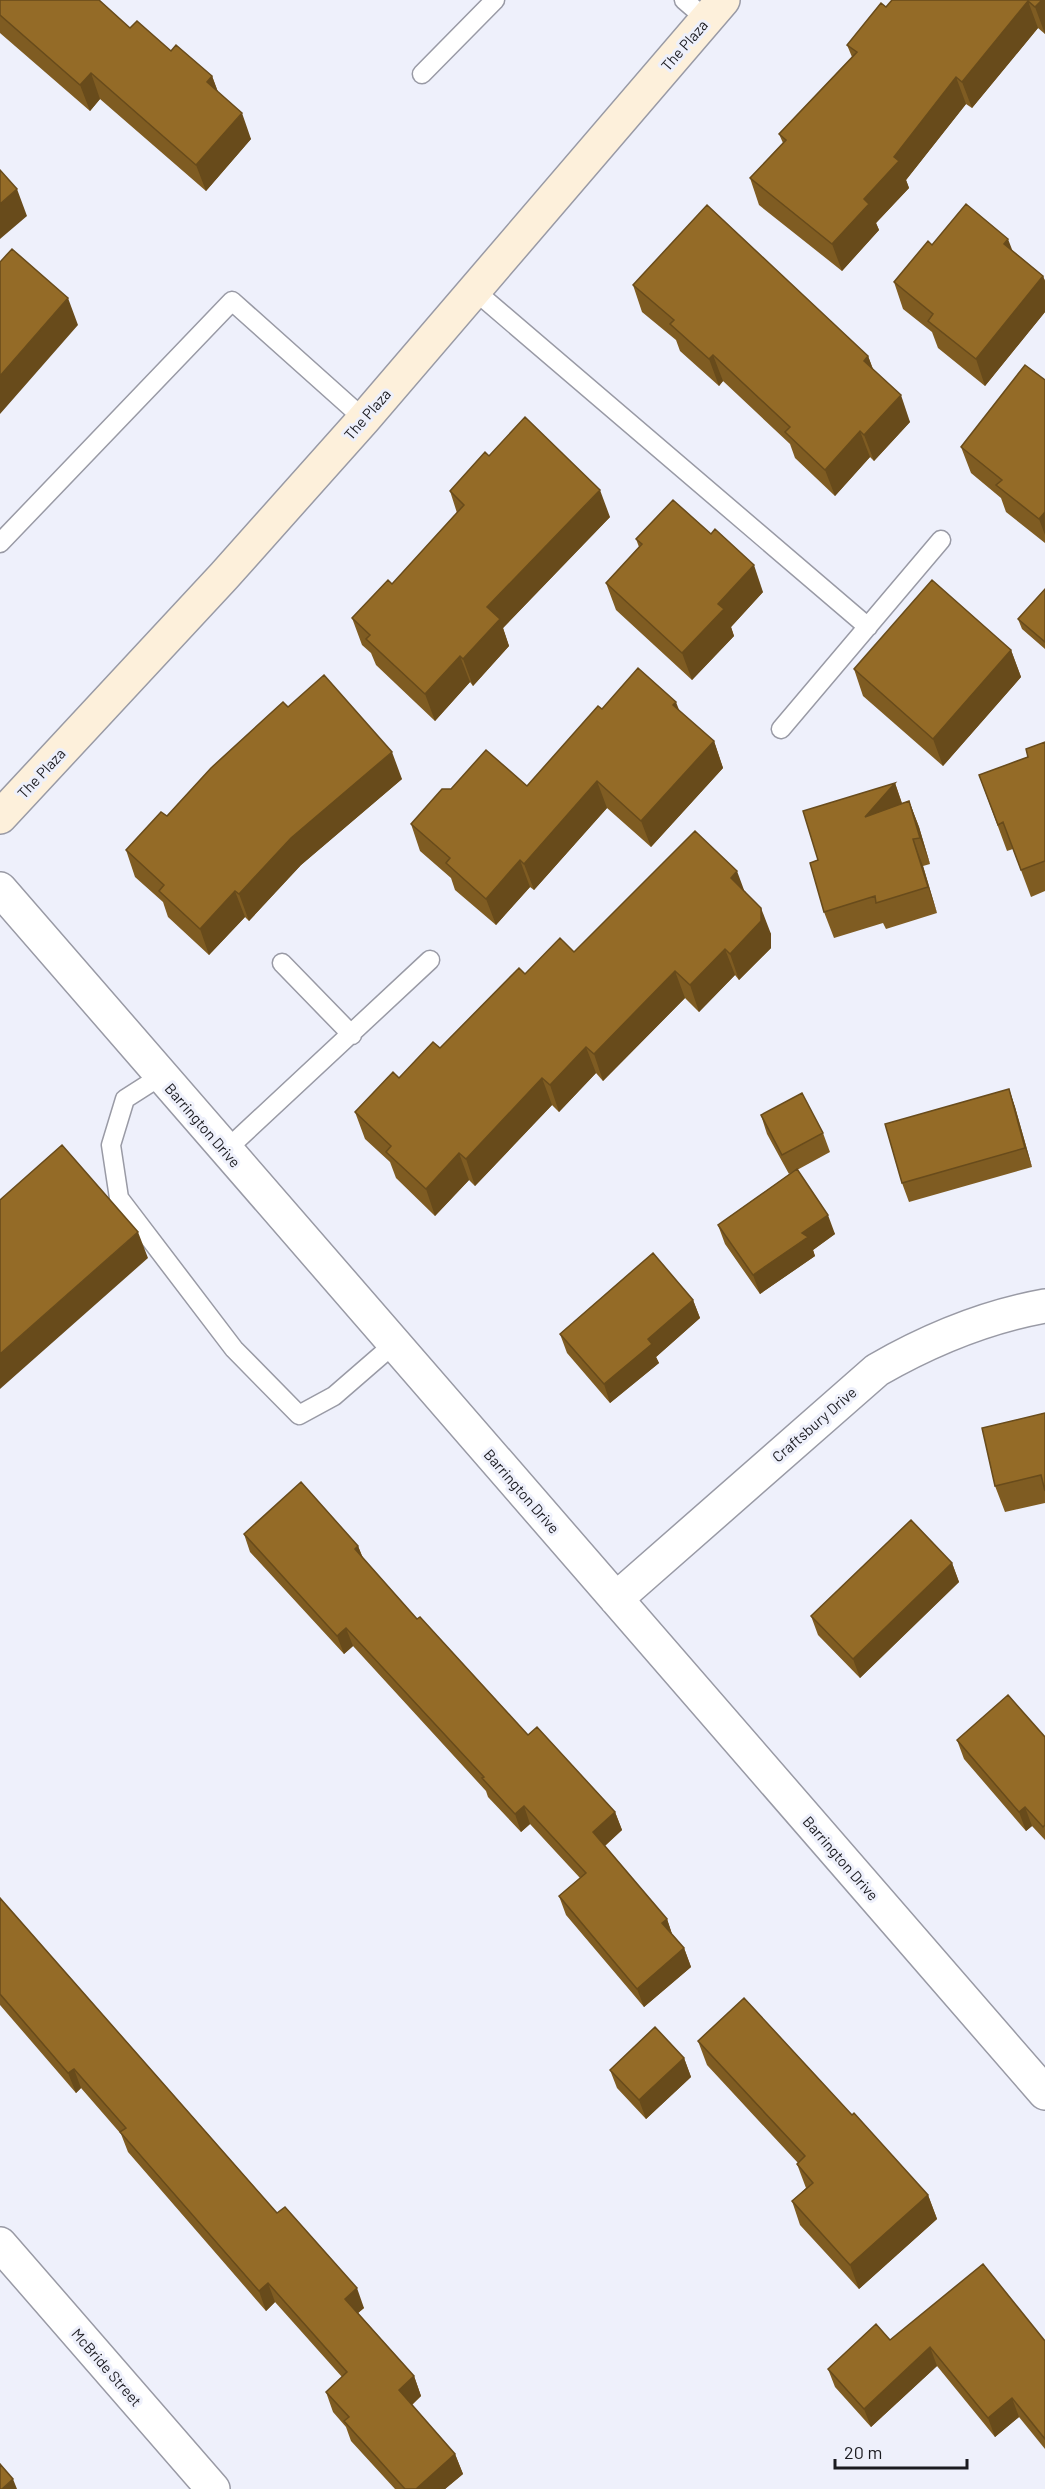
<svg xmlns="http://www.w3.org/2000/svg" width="1045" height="2489" font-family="Barlow,sans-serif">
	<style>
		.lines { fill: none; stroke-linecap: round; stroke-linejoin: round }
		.lane-casing { stroke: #999aa5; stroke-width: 21 }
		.street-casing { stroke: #999aa5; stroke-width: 36 }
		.secondary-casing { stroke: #999aa5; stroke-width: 36 }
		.lane { stroke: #fff; stroke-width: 18 }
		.street { stroke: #fff; stroke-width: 33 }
		.secondary { stroke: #fdf0db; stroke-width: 33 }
		.wall { fill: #7f5c22 }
		.shaded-wall { fill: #684b1b }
		.building { fill: #946b27; stroke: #684b1b; stroke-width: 1.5 }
		.labels { text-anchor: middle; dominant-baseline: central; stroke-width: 6; stroke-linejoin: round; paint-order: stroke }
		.street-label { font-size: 15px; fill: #1b1b20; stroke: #eef0fb }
	</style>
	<rect width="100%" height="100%" fill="#eef0fb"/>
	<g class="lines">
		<g class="lane-casing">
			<path id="lane" d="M684 0 706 19
				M422 74 495 0
				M474 290 868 627
				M0 543 232 301 364 419
				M781 729 941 540
				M282 963 352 1035
				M161 1076 125 1099 111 1145 119 1198 234 1349 299 1415 334 1396 394 1344
				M225 1151 430 960"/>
		</g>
		<g class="street-casing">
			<path id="street" d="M0 889 1045 2093
				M616 1599 877 1370C931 1339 984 1317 1045 1306
				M0 2244 213 2489"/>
		</g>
		<g class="secondary-casing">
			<path id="secondary" d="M0 817 224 576 364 419 723 0"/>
		</g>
		<use href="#lane" class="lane"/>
		<use href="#street" class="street"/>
		<use href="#secondary" class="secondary"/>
	</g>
	<path class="wall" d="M0 0 130 28 212 76 218 92 251 139 206 191 100 99 90 111 0 33Z
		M1045 0V34L1038 28 972 108 966 104 906 180 909 188 876 223 879 230 842 271 759 205 750 178 783 143 779 134 852 57 847 45 886 7Z
		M932 245 1013 251 1043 276 1045 281V312L985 386 938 348 932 332 903 309 894 282Z
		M633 285 868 356 873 369 910 422 874 461 870 457 835 496 795 458 790 444 723 381 719 386 680 351 676 340 642 312Z
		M1045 380V543L1006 512 1001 498 971 473 961 447Z
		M489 456 610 517 503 628 509 646 473 686 470 682 435 721 376 665 371 653 362 645 352 618 392 584 457 513 450 491Z
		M636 539 763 592 731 627 734 636 692 680 616 610 606 583 639 547Z
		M1045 589V649L1022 629 1018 619Z
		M1011 650 1021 677 943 766 863 696 854 669Z
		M288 707 402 779 301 865 249 921 245 917 209 955 168 917 163 902 135 877 126 850 167 816Z
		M602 709 679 711 714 741 723 768 651 847 607 808 534 890 530 887 496 925 455 890 451 878 420 851 411 824 527 786Z
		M1045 742V891L1031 897 1013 849 1007 851 979 775 1028 757Z
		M895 783 902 803 909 801 919 827 930 864 923 866 937 913 886 929 883 923 834 938 824 912 818 860Z
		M745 891 771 934V948L739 980 735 975 699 1012 685 998 603 1081 596 1073 559 1112 552 1105 475 1186 469 1180 435 1216 396 1178 390 1162 365 1139 355 1112 399 1078 440 1048 525 974 574 952Z
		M1009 1089 1015 1107 1032 1167 909 1202 902 1183Z
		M761 1115 823 1133 830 1152 797 1170 835 1234 813 1250 815 1256 760 1294 725 1244 718 1225 794 1171 789 1174 767 1134Z
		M693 1300 700 1318 656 1357 659 1363 610 1403 567 1353 560 1334Z
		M1045 1413V1503L1005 1512 995 1486Z
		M244 1534 358 1546 363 1558 417 1619 528 1735 615 1812 622 1830 605 1846 667 1919 672 1934 684 1948 691 1967 644 2007 566 1915 559 1896 580 1878 530 1824 521 1832 488 1797 486 1791 353 1646 344 1654 250 1552Z
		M952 1563 959 1582 860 1678 818 1635 811 1616Z
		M1045 1737V1840L1032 1826 1026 1831 964 1759 957 1740Z
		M0 1898 277 2213 364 2308 358 2313 414 2376 421 2396 412 2405 455 2454 463 2474 445 2489H395L351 2441 346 2427 333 2412 326 2392 342 2377 275 2302 266 2311 128 2152 121 2134 81 2088 76 2093 0 2005Z
		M698 2041 852 2115 928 2195 937 2219 859 2289 800 2225 792 2201 806 2188 797 2164 798 2163 707 2065Z
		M684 2058 691 2077 646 2119 617 2088 610 2070Z
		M890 2340 1045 2341V2449L1019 2417 995 2437 937 2366 871 2427 835 2387 828 2369Z"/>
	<path class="shaded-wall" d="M1042 0H1045V34L1035 7Z
		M1028 1 1038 28 972 108 962 82Z
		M91 73 100 99 90 111 80 85Z
		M212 76 222 103 207 82Z
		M956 77 966 104 906 180 909 188 876 223 879 230 842 271 832 244 894 157Z
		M242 113 251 139 206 191 196 165Z
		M17 189 27 216 0 239V204Z
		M1008 239 1018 265 1004 244Z
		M1043 276 1045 281V312L985 386 976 359Z
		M68 298 78 325 0 414V376Z
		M713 355 723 381 719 386 709 359Z
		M868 356 878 383 864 361Z
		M901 395 910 422 874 461 864 435Z
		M860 431 870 457 835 496 825 470Z
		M600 490 610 517 503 628 509 646 473 686 463 659 487 607Z
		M1045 512V535L1039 519Z
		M754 565 763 592 731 627 734 636 692 680 682 653 718 604Z
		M1011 650 1021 677 943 766 933 739Z
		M460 656 470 682 435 721 425 694Z
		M676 702 686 728 673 705Z
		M714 741 723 768 651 847 641 821Z
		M392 752 402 779 301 865 249 921 239 894 291 838Z
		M597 781 607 808 534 890 524 864Z
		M895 783 904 810 865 817Z
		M909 801 919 827 930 864 920 838Z
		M913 839 923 866 937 913 928 887Z
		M520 860 530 887 496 925 486 899Z
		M737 871 747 898 731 878Z
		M235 891 245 917 209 955 200 929Z
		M761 908 771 934V948L739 980 730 954Z
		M725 949 735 975 699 1012 690 985Z
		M675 971 685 998 603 1081 594 1054Z
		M586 1047 596 1073 559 1112 550 1085Z
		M542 1078 552 1105 475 1186 466 1159Z
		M1009 1089 1015 1107 1032 1167 1025 1148Z
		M459 1153 469 1180 435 1216 426 1189Z
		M828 1215 835 1234 813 1250 815 1256 760 1294 753 1275 802 1233Z
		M138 1232 148 1258 0 1389V1354Z
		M693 1300 700 1318 656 1357 659 1363 610 1403 604 1384 648 1339Z
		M358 1546 365 1564 355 1549Z
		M952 1563 959 1582 860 1678 853 1659Z
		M346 1628 353 1646 344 1654 337 1636Z
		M524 1806 530 1824 521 1832 515 1814Z
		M1025 1807 1032 1826 1026 1831 1019 1812Z
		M615 1812 622 1830 600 1850 593 1832Z
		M667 1919 673 1937 662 1923Z
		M684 1948 691 1967 644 2007 637 1989Z
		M684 2058 691 2077 646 2119 639 2100Z
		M74 2069 81 2088 76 2093 68 2073Z
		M928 2195 937 2219 859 2289 850 2265Z
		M268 2283 275 2302 266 2311 259 2291Z
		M357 2288 364 2308 352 2318 345 2299Z
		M930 2347 937 2366 871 2427 864 2409Z
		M414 2376 421 2396 406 2410 399 2390Z
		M1012 2398 1019 2417 995 2437 988 2418Z
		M455 2454 463 2474 445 2489H416Z
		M13 2479 17 2489H2Z"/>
	<path class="building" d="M0 0H99L130 28 137 21 171 51 176 45 212 76 207 82 242 113 196 165 91 73 80 85 0 15Z
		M892 0H1042L1035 7 1028 1 962 82 956 77 894 157 899 161 864 199 869 204 832 244 750 178 786 140 779 134 857 52 847 45 881 3 886 7Z
		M0 170 17 189 0 204Z
		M966 204 1008 239 1004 244 1043 276 976 359 928 321 933 314 894 282 928 241 932 245Z
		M707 205 868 356 864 361 901 395 864 435 860 431 825 470 785 432 790 427 713 355 709 359 670 324 674 320 633 285Z
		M12 249 68 298 0 376V262Z
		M1025 365 1045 380V512L1039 519 996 485 1002 480 961 447Z
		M525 417 600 490 487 607 500 619 463 659 460 656 425 694 366 639 370 635 352 618 388 580 392 584 464 505 450 491 485 452 489 456Z
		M673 500 711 534 715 529 754 565 718 604 724 609 682 653 606 583 642 544 636 539Z
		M932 580 1011 650 933 739 854 669Z
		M1045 589V642L1018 619Z
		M638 668 676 702 673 705 714 741 641 821 597 781 524 864 520 860 486 899 446 863 450 858 411 824 442 789H451L486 750 527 786 598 706 602 709Z
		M324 675 392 752 291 838 239 894 235 891 200 929 159 891 164 885 126 850 161 812 167 816 211 768 283 702 288 707Z
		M1045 742V861L1021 870 1003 822 998 825 979 775 1028 757 1026 749Z
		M895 783 865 817 909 801 920 838 913 839 928 887 876 903 875 896 824 912 810 863 818 860 803 811Z
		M695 831 737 871 731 878 761 908V921L730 954 725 949 690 985 675 971 594 1054 586 1047 550 1085 542 1078 466 1159 459 1153 426 1189 386 1152 391 1146 355 1112 393 1072 399 1078 433 1042 440 1048 519 968 525 974 560 938 574 952Z
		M1009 1089 1025 1148 902 1183 885 1124Z
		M802 1093 823 1133 782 1155 761 1115Z
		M62 1145 138 1232 0 1354V1200Z
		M797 1169 828 1215 802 1233 808 1237 753 1275 718 1225Z
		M653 1253 693 1300 648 1339 652 1344 604 1384 560 1334Z
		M1045 1413V1491L1041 1475 995 1486 982 1428Z
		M301 1482 358 1546 355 1549 417 1619 420 1617 528 1735 537 1727 615 1812 593 1832 667 1919 662 1923 684 1948 637 1989 559 1896 586 1873 524 1806 515 1814 482 1778 484 1777 346 1628 337 1636 244 1534Z
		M911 1520 952 1563 853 1659 811 1616Z
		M1008 1695 1045 1737V1825L1043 1827 1025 1807 1019 1812 957 1740Z
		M0 1898 277 2213 285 2207 357 2288 345 2299 414 2376 399 2390 455 2454 416 2489H405L344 2421 349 2417 326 2392 347 2372 268 2283 259 2291 120 2132 126 2128 74 2069 68 2073 0 1994Z
		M744 1998 852 2115 854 2113 928 2195 850 2265 792 2201 813 2183 797 2164 805 2156 698 2041Z
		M655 2027 684 2058 639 2100 610 2070Z
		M983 2264 1045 2341V2439L1012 2398 988 2418 930 2347 864 2409 828 2369 876 2324 890 2340Z
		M0 2464 13 2479 2 2489H0Z"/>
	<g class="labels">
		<g class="street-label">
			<text transform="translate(684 45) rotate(-49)">The Plaza</text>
			<text transform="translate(367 414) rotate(-49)">The Plaza</text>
			<text transform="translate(41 773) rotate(-47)">The Plaza</text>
			<text transform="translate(203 1125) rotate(49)">Barrington Drive</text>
			<text transform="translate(814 1424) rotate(-41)">Craftsbury Drive</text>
			<text transform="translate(522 1491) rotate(49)">Barrington Drive</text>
			<text transform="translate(841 1858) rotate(49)">Barrington Drive</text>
			<text transform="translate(107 2367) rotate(49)">McBride Street</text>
		</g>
	</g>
	<path d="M835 2459v9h132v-9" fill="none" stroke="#1b1b20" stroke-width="3"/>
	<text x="844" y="2459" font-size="18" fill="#1b1b20" stroke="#eef0fb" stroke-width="4.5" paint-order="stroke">20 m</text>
</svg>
